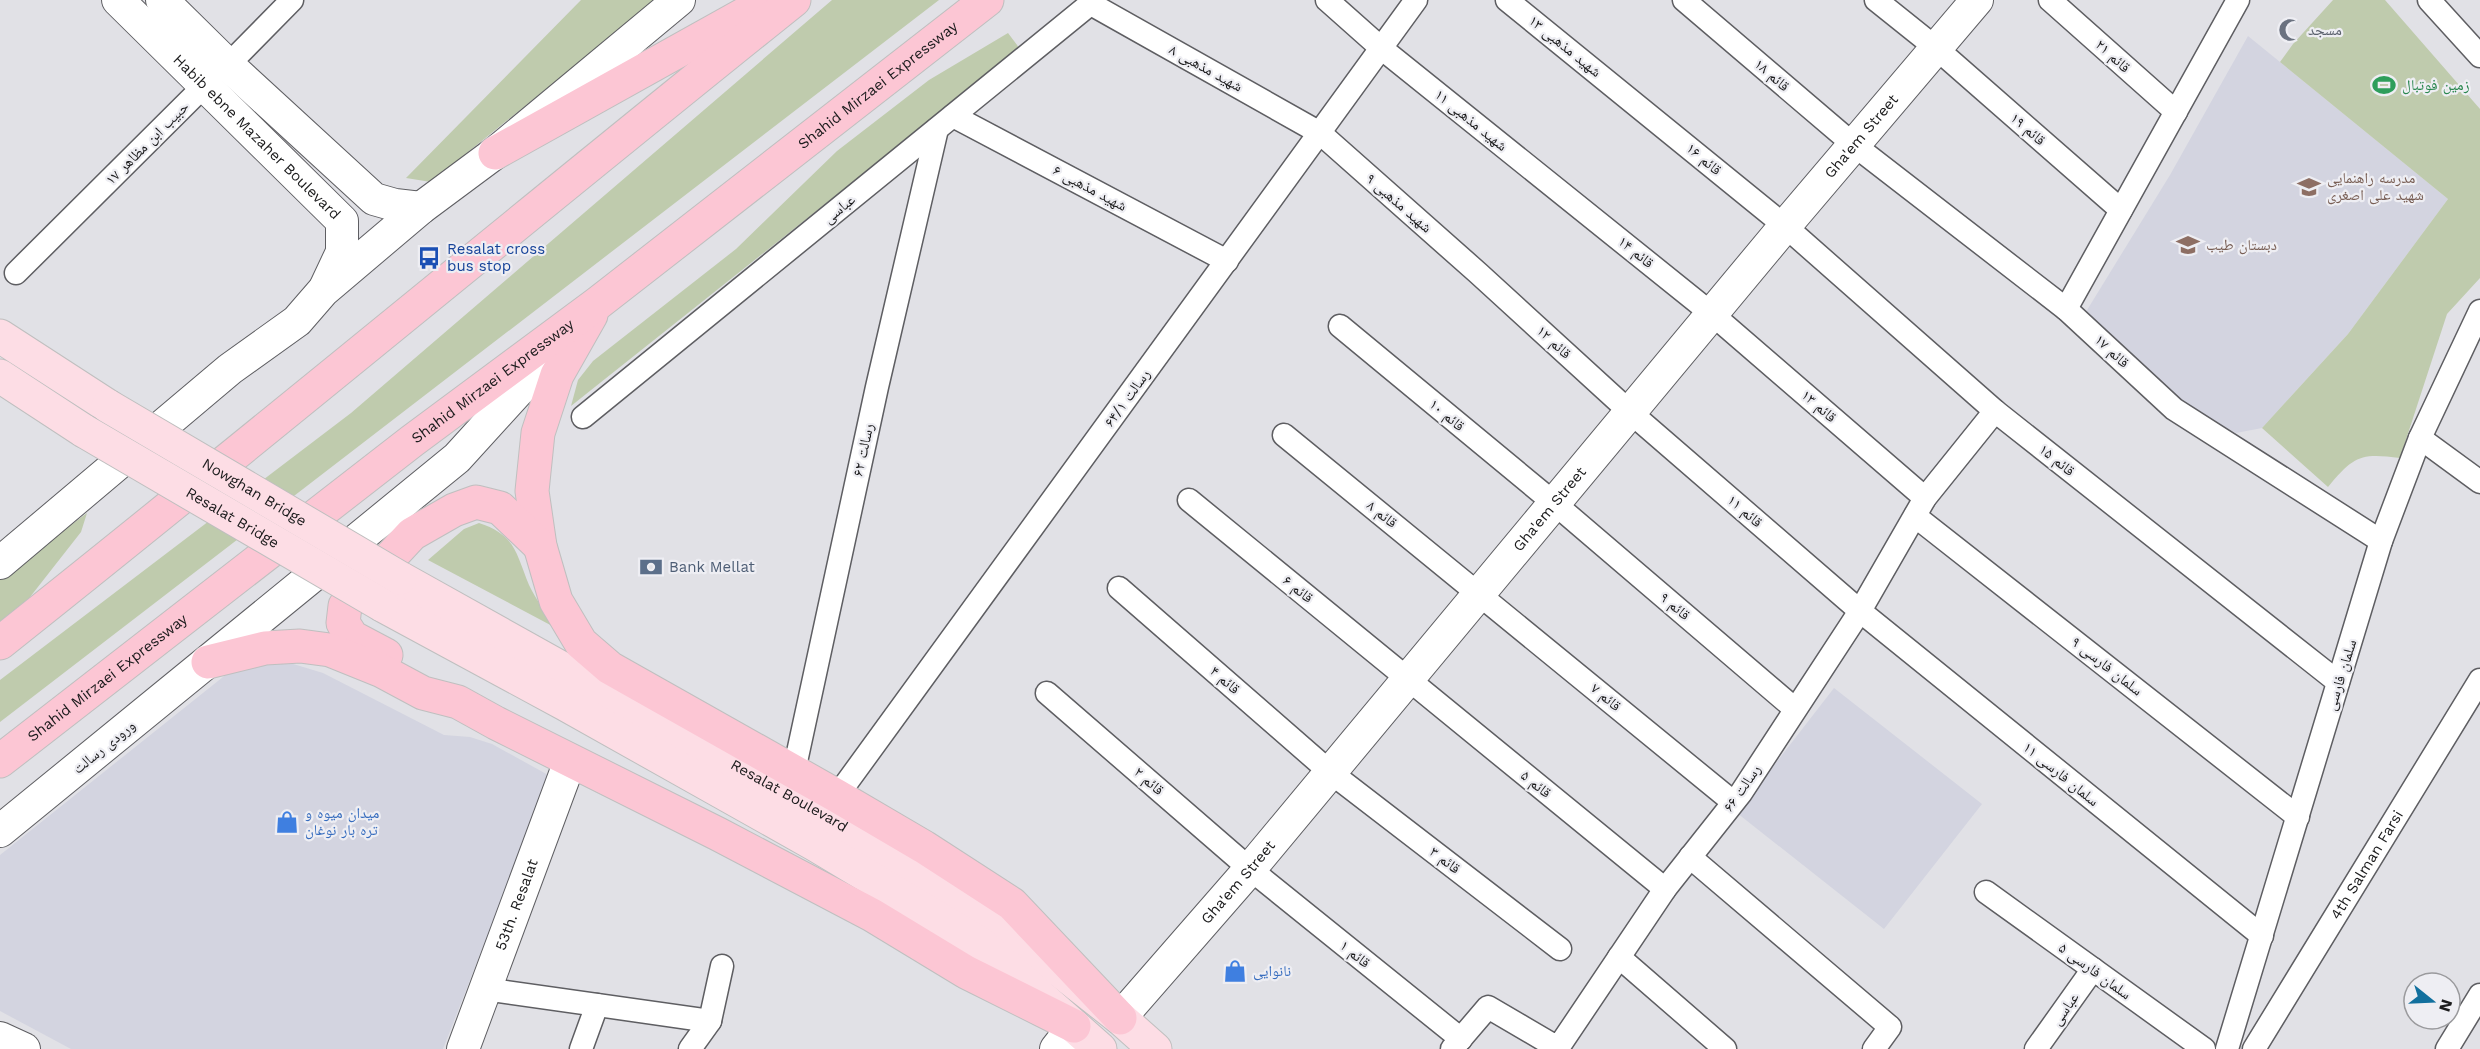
<svg xmlns="http://www.w3.org/2000/svg" width="2480" height="1049" font-family="'Work Sans','Noto Naskh Arabic',sans-serif">
	<style>
		.built { fill: #d3d4e0 }
		.green { fill: #bfcbad }
		.lines { fill: none; stroke-linecap: round; stroke-linejoin: round }
		.street-casing { stroke: #5e5e62; stroke-width: 25 }
		.secondary-casing { stroke: #5e5e62; stroke-width: 34 }
		.primary-casing { stroke: #bfbfbf; stroke-width: 35 }
		.highway-casing { stroke: #bfbfbf; stroke-width: 35 }
		.street { stroke: #fff; stroke-width: 22 }
		.secondary { stroke: #fff; stroke-width: 32 }
		.primary { stroke: #fddde5; stroke-width: 33 }
		.highway { stroke: #fcc6d4; stroke-width: 33 }
		.primary-bridge-casing { stroke: #bfbfbf; stroke-width: 35; stroke-linecap: butt }
		.primary-bridge { stroke: #fddde5; stroke-width: 33 }
		.labels { text-anchor: middle; dominant-baseline: central; stroke-width: 4.5; stroke-linejoin: round; paint-order: stroke }
		.worship-label { font-size: 15px; fill: #5b616d; stroke: #eeeef3; text-anchor: start }
		.street-label { font-size: 15px; fill: #1b1b1c; stroke: #eeeef3 }
		.leisure-label { font-size: 15px; fill: #27864d; stroke: #eeeef3; text-anchor: start }
		.education-label { font-size: 15px; fill: #785e54; stroke: #eeeef3; text-anchor: start }
		.transit-label { font-size: 15px; fill: #164399; stroke: #eeeef3; text-anchor: start }
		.service-label { font-size: 15px; fill: #4e5e75; stroke: #eeeef3; text-anchor: start }
		.shop-label { font-size: 15px; fill: #366cbe; stroke: #eeeef3; text-anchor: start }
	</style>
	<rect width="100%" height="100%" fill="#e1e1e6"/>
	<path class="built" d="M2248 36 2448 199 2348 334 2262 428 2236 433 2179 403 2084 315 2170 175Z
		M280 660 323 673 444 735 470 737 492 744 550 776 443 1049H71L0 1011V855L238 665Z
		M1834 688 1982 804 1884 929 1737 813Z"/>
	<path class="green" d="M581 0H656L431 182 406 178Z
		M832 0H939L0 722V680L351 413Z
		M2333 0H2385L2480 109V278L2447 314 2400 458C2360 453 2354 456 2328 487L2262 428 2348 334 2448 199 2280 62 2293 44Z
		M1008 33 1020 49 571 406 578 380 593 361 736 249 837 151 929 80Z
		M87 513 81 532 23 606 0 624V578Z
		M479 523C516 535 516 554 529 585 536 600 547 614 556 628L428 560 464 529Z"/>
	<g class="lines">
		<g class="street-casing">
			<g id="street">
				<path d="M1327 0 1381 48 1712 314 1925 498"/>
				<path d="M1507 0 1785 226 1995 411 2338 682"/>
				<path d="M1684 0 1854 145 2066 309 2174 409 2381 541"/>
				<path d="M1876 0 1936 48 2121 210"/>
				<path d="M2050 0 2176 112"/>
				<path d="M2429 0 2480 56"/>
				<path d="M1091 4 1320 133 1478 273 1630 412 1860 611 2262 936"/>
				<path d="M228 65 292 0"/>
				<path d="M953 116 1227 261"/>
				<path d="M16 273 205 85"/>
				<path d="M2066 309 2238 0"/>
				<path d="M1340 326 1554 503 1795 709"/>
				<path d="M583 417 1095 0"/>
				<path d="M1284 435 1733 802"/>
				<path d="M2420 438 2480 482"/>
				<path d="M1189 500 1665 889"/>
				<path d="M1915 516 2298 817"/>
				<path d="M1119 588 1330 772 1560 949"/>
				<path d="M1047 693 1250 869 1461 1039"/>
				<path d="M794 771 877 387 937 129"/>
				<path d="M837 796 1416 0"/>
				<path d="M1690 857 1890 1027 1874 1049"/>
				<path d="M1986 892 2204 1049"/>
				<path d="M1619 957 1725 1049"/>
				<path d="M485 989 710 1021"/>
				<path d="M581 1049 597 1005"/>
				<path d="M690 1049 710 1021 722 966"/>
				<path d="M1452 1049 1488 1007 1558 1048 1665 889 1741 793 1860 611 1925 498 1995 411"/>
				<path d="M2036 1049 2093 969"/>
				<path d="M2227 1049 2381 541 2420 438 2480 311"/>
				<path id="s1" d="M2254 1049 2480 680"/>
				<path d="M2447 1049 2480 995"/>
			</g>
		</g>
		<g class="secondary-casing">
			<g id="secondary">
				<path id="s2" d="M118 0 342 221V252L326 286"/>
				<path d="M162 0 228 65 374 199 395 205 421 208"/>
				<path d="M0 563 230 369 297 321 323 291 421 208 495 153 679 0"/>
				<path d="M0 831 457 458 569 335"/>
				<path id="s3" d="M1120 1018 1250 869 1785 226 1977 0"/>
				<path d="M0 1038 24 1049"/>
				<path id="s4" d="M463 1049 570 761"/>
				<path d="M1056 1049 1074 1026"/>
			</g>
		</g>
		<g class="primary-casing">
			<g id="primary">
				<path d="M0 336 108 406"/>
				<path d="M0 376 84 431"/>
				<path id="s5" d="M400 578 830 818 997 921 1120 1018 1155 1049"/>
				<path d="M382 605 565 704 816 845 981 944 1100 1049"/>
			</g>
		</g>
		<g class="highway-casing">
			<g id="highway">
				<path d="M495 153 768 1"/>
				<path d="M591 315 557 375 538 433 532 491 540 546 556 601 581 643 610 668 837 796 924 847 1012 904 1120 1018"/>
				<path d="M0 643C267 431 528 213 794 0"/>
				<path d="M386 655 352 637 343 623 345 606 412 534 454 510 476 502 500 508 540 546"/>
				<path d="M208 662 265 648 300 646 330 650 382 671 423 693 458 702 496 723 718 834 872 915 966 972 1074 1026"/>
				<path id="s6" d="M0 761 412 441 598 303 987 0"/>
			</g>
		</g>
		<use href="#street" class="street"/>
		<use href="#secondary" class="secondary"/>
		<use href="#primary" class="primary"/>
		<use href="#highway" class="highway"/>
		<g class="primary-bridge-casing">
			<g id="primary-bridge">
				<path id="s7" d="M108 406 400 578"/>
				<path id="s8" d="M84 431 382 605"/>
			</g>
		</g>
		<use href="#primary-bridge" class="primary-bridge"/>
	</g>
	<defs>
		<g id="mosque-bare" transform="scale(1.8)"><path d="M3.5-4.9A6 6 0 1 0 3.5 4.9A5 5 0 1 1 3.5-4.9Z" fill="#6b7280" stroke="#eeeef3" stroke-width="2.5" paint-order="stroke"/></g>
		<g id="stadium-bare" transform="scale(1.8)"><path d="M0-5a6.5 5 0 1 0 0 10a6.5 5 0 1 0 0-10ZM-3.5-1.8h7v3.6h-7Z" fill="#2e9e5b" stroke="#eeeef3" stroke-width="2.5" paint-order="stroke"/></g>
		<g id="school-bare" transform="scale(1.8)"><path d="M0-5L7-2L0 1L-7-2ZM-4 1L0 2.5L4 1V4Q0 6-4 4Z" fill="#8d6e63" stroke="#eeeef3" stroke-width="2.5" paint-order="stroke"/></g>
		<g id="bus-bare" transform="scale(1.8)"><path d="M-5-6H5V4H4V6H2V4H-2V6H-4V4H-5ZM-3.5-4V0h7V-4ZM-3.5 1.2v1.5H-2V1.2ZM2 1.2v1.5H3.5V1.2Z" fill="#1a4fb4" stroke="#eeeef3" stroke-width="2.5" paint-order="stroke"/></g>
		<g id="bank-bare" transform="scale(1.8)"><path d="M-6-4H6V4H-6ZM0-2.3a2.3 2.3 0 1 0 0 4.6a2.3 2.3 0 1 0 0-4.6Z" fill="#5c6f8a" stroke="#eeeef3" stroke-width="2.5" paint-order="stroke"/></g>
		<g id="shop-bare" transform="scale(1.8)"><path d="M-5-2.5h2.3a2.7 3.5 0 0 1 5.4 0H5L5.5 6h-11ZM-1.5-2.5h3a1.5 2.3 0 0 0-3 0Z" fill="#3f7fe0" stroke="#eeeef3" stroke-width="2.5" paint-order="stroke"/></g>
	</defs>
	<g fill-rule="evenodd">
		<use href="#mosque-bare" x="2290" y="30"/>
		<use href="#stadium-bare" x="2384" y="85"/>
		<use href="#school-bare" x="2309" y="187"/>
		<use href="#school-bare" x="2188" y="245"/>
		<use href="#bus-bare" x="429" y="258"/>
		<use href="#bank-bare" x="651" y="567"/>
		<use href="#shop-bare" x="287" y="822"/>
		<use href="#shop-bare" x="1235" y="971"/>
	</g>
	<g class="labels">
		<g class="worship-label">
			<text x="2308" y="30">مسجد</text>
		</g>
		<g class="street-label">
			<text transform="translate(1565 46) rotate(39)">شهید مذهبی ۱۳</text>
			<text transform="translate(2113 56) rotate(42)">قائم ۲۱</text>
			<text transform="translate(1206 68) rotate(29)">شهید مذهبی ۸</text>
			<text transform="translate(1772 75) rotate(41)">قائم ۱۸</text>
			<text stroke="none"><textPath href="#s6" startOffset="1108">Shahid Mirzaei Expressway</textPath></text>
			<text transform="translate(1471 120) rotate(39)">شهید مذهبی ۱۱</text>
			<text transform="translate(2028 129) rotate(41)">قائم ۱۹</text>
			<text stroke="none"><textPath href="#s2" startOffset="195">Habib ebne Mazaher Boulevard</textPath></text>
			<text stroke="none"><textPath href="#s3" startOffset="1152">Gha'em Street</textPath></text>
			<text transform="translate(147 143) rotate(-45)">حبیب ابن مظاهر ۱۷</text>
			<text transform="translate(1704 159) rotate(40)">قائم ۱۶</text>
			<text transform="translate(1090 188) rotate(28)">شهید مذهبی ۶</text>
			<text transform="translate(1399 203) rotate(41)">شهید مذهبی ۹</text>
			<text transform="translate(839 209) rotate(-39)">عباسی</text>
			<text transform="translate(1636 252) rotate(39)">قائم ۱۴</text>
			<text transform="translate(1554 342) rotate(43)">قائم ۱۲</text>
			<text transform="translate(2112 351) rotate(43)">قائم ۱۷</text>
			<text stroke="none"><textPath href="#s6" startOffset="622">Shahid Mirzaei Expressway</textPath></text>
			<text transform="translate(1127 398) rotate(-54)">رسالت ۶۴/۱</text>
			<text transform="translate(1819 406) rotate(41)">قائم ۱۳</text>
			<text transform="translate(1447 415) rotate(40)">قائم ۱۰</text>
			<text transform="translate(863 450) rotate(-78)">رسالت ۶۲</text>
			<text transform="translate(2057 460) rotate(39)">قائم ۱۵</text>
			<text stroke="none"><textPath href="#s7" startOffset="170">Nowghan Bridge</textPath></text>
			<text stroke="none"><textPath href="#s3" startOffset="666">Gha'em Street</textPath></text>
			<text transform="translate(1745 511) rotate(41)">قائم ۱۱</text>
			<text transform="translate(1382 514) rotate(39)">قائم ۸</text>
			<text stroke="none"><textPath href="#s8" startOffset="172">Resalat Bridge</textPath></text>
			<text transform="translate(1298 589) rotate(39)">قائم ۶</text>
			<text transform="translate(1675 606) rotate(40)">قائم ۹</text>
			<text transform="translate(2107 666) rotate(38)">سلمان فارسی ۹</text>
			<text transform="translate(2341 675) rotate(-73)">سلمان فارسی</text>
			<text stroke="none"><textPath href="#s6" startOffset="136">Shahid Mirzaei Expressway</textPath></text>
			<text transform="translate(1225 680) rotate(41)">قائم ۴</text>
			<text transform="translate(1606 697) rotate(40)">قائم ۷</text>
			<text transform="translate(104 747) rotate(-39)">ورودی رسالت</text>
			<text transform="translate(2061 774) rotate(39)">سلمان فارسی ۱۱</text>
			<text transform="translate(1149 781) rotate(41)">قائم ۲</text>
			<text transform="translate(1536 784) rotate(39)">قائم ۵</text>
			<text transform="translate(1742 788) rotate(-55)">رسالت ۶۶</text>
			<text stroke="none"><textPath href="#s5" startOffset="446">Resalat Boulevard</textPath></text>
			<text transform="translate(1445 860) rotate(37)">قائم ۳</text>
			<text stroke="none"><textPath href="#s1" startOffset="216">4th Salman Farsi</textPath></text>
			<text stroke="none"><textPath href="#s3" startOffset="180">Gha'em Street</textPath></text>
			<text stroke="none"><textPath href="#s4" startOffset="154">53th. Resalat</textPath></text>
			<text transform="translate(1355 954) rotate(39)">قائم ۱</text>
			<text transform="translate(2095 971) rotate(36)">سلمان فارسی ۵</text>
			<text transform="translate(2065 1009) rotate(-55)">عباسی</text>
		</g>
		<g class="leisure-label">
			<text x="2402" y="85">زمین فوتبال</text>
		</g>
		<g class="education-label">
			<text x="2327" y="178">مدرسه راهنمایی<tspan x="2327" dy="17">شهید علی اصغری</tspan></text>
			<text x="2206" y="245">دبستان طیب</text>
		</g>
		<g class="transit-label">
			<text x="447" y="249">Resalat cross<tspan x="447" dy="17">bus stop</tspan></text>
		</g>
		<g class="service-label">
			<text x="669" y="567">Bank Mellat</text>
		</g>
		<g class="shop-label">
			<text x="305" y="813">میدان میوه و<tspan x="305" dy="17">تره بار نوغان</tspan></text>
			<text x="1253" y="971">نانوایی</text>
		</g>
	</g>
	<g transform="translate(2432 1001) rotate(108)"><circle r="28" fill="#eeeef3" stroke="#9a9a9d" stroke-width="1.5"/>
	<path d="M0-4.5L10 22L0 15L-10 22Z" fill="#12709e"/>
	<text y="-9" font-size="16" font-weight="bold" text-anchor="middle" fill="#1b1b1c">N</text>
	</g>
</svg>
